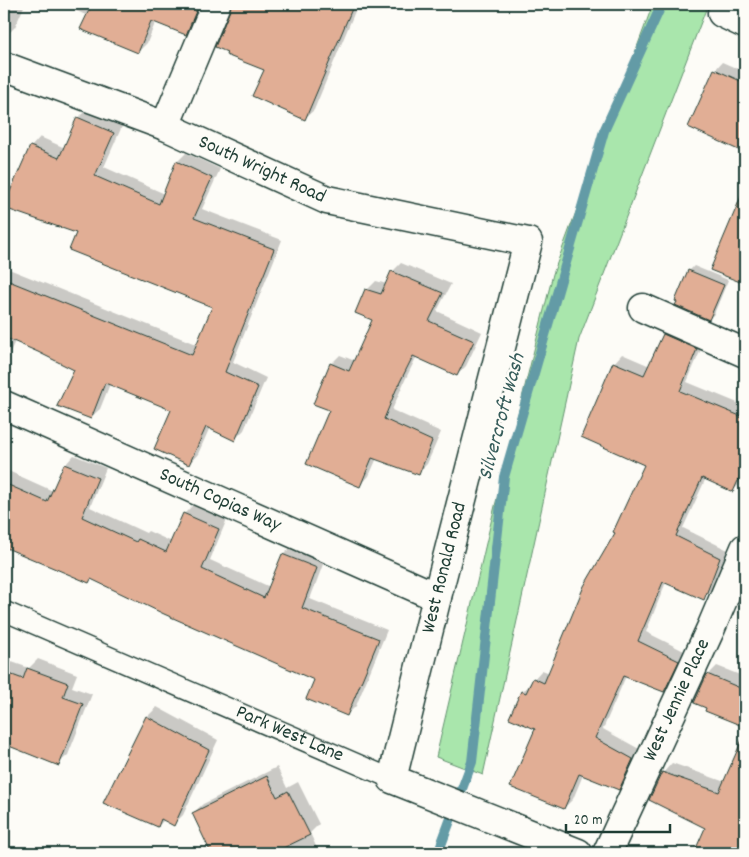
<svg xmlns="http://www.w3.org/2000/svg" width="749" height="857" font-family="Dekko,sans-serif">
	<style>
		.green { fill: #a9e6ac; stroke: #649270 }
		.shadow { fill: #0003 }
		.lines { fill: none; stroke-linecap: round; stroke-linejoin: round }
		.stream { stroke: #639ba6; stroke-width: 10 }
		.building { fill: #e1ae95; stroke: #1f3d34 }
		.service-casing { stroke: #1f3d34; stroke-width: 22 }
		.minor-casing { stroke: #1f3d34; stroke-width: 31 }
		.service { stroke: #fdfcf7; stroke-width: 19 }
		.minor { stroke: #fdfcf7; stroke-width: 28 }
		.labels { text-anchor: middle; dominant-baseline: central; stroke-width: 5; stroke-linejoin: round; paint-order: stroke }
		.street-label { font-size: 20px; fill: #1f3d34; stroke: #fdfcf7 }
		.water-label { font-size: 21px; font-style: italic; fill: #365c5a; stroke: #fdfcf7 }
	</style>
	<rect width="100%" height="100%" fill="#fdfcf7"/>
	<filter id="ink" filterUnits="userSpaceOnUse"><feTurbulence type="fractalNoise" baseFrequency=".02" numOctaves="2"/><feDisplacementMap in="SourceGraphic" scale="10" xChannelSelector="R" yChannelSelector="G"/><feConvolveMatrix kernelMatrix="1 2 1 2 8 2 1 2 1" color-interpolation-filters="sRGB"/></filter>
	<g filter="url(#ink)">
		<path class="green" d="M653 4H708L579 339 483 775 436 757 491 522 553 274Z"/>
		<path class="shadow" d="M4 4H25L15 27 6 36 4 35Z
			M61 4H204L195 24 186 33 156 21 147 43 138 52 88 16Z
			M298 4H358L314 110 305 118 265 70 289 26Z
			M722 62 745 72V151L690 127 715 70Z
			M87 109 123 124 104 167 165 194 177 162 186 153 220 169 202 209 282 240 233 362 266 378 244 430 235 439 210 427 198 454 189 464 173 409 110 384 100 409 90 418 76 369 15 341 4 366V267L198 345 213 307 78 232 31 147 40 137 65 148 78 118Z
			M745 189V283L712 269Z
			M401 263 451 284 437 311 482 332 466 366 457 375 417 356 405 380 392 410 441 432 427 464 418 473 377 458 369 476 360 486 331 410V364L340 355 355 361 373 320 367 290 376 281 387 284 392 272Z
			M694 266 728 280 714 314 709 319 689 271Z
			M672 326 705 340 687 382 745 406V473L741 482 733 491 706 478 683 528 728 550 712 589 703 598 666 582 646 632 686 652 673 682 664 690 626 676 603 729 641 750 627 780 618 789 583 775 573 799 564 808 537 728 522 692 542 670 550 673 617 533 645 464 614 363 622 354 650 366 664 335Z
			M74 455 106 468 90 507 146 533 148 531 172 542 184 514 193 505 227 519 210 560 270 587 283 555 292 546 325 559 310 599 387 630 356 706 347 715 315 679 92 578 89 581 4 545V469L53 491 65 465Z
			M38 659 77 674 72 687 92 694 68 755 58 764 4 743V728L8 716 4 714V666L9 661 29 668Z
			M717 666 745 677V726L706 710 708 675Z
			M157 707 218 740 183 815 174 824 164 820 158 826 147 717Z
			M745 736V853H695L706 827 663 773 672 763 725 782Z
			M277 767 287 788 298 782 319 824 310 833 319 853H213L193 813 203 804Z"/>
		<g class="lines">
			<path class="stream" d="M438 853 472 762 504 477 604 131 662 4"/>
		</g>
		<path class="building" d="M92 4H199L186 35 151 21 138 53 80 29Z
			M231 4H354L305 120 252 96 264 70 226 55 227 52 215 47 230 10Z
			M714 69 745 83V153L688 127Z
			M77 117 114 133 95 176 159 204 176 161 212 178 194 218 274 249 225 372 258 387 235 441 206 427 189 465 154 449 171 410 105 383 91 419 57 406 74 370 38 352 4 337V279L192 355 212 307 69 250 76 233 4 208V205L30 146 59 158Z
			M745 187V284L710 270Z
			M688 270 724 285 709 320 675 305 677 302 675 301Z
			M391 271 443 293 429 321 474 341 457 376 413 356 396 390 384 419 432 441 419 475 372 458 360 487 306 464 329 410 313 404 330 363 349 371 372 320 355 313 365 289 381 294Z
			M663 334 697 349 680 391 745 418V465L733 492 702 478 676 536 720 558 704 600 663 582 638 641 679 661 664 692 623 676 595 738 633 759 619 790 579 774 564 809 510 787 535 729 509 718 521 691 526 693 533 678 544 683 584 586 615 533 613 532 644 465 581 437 613 362 644 375Z
			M64 464 98 478 82 517 136 542 138 539 166 552 183 513 219 529 202 569 264 598 282 554 317 568 302 608 379 639 347 716 306 699 314 680 164 614 91 579 89 583 4 547V483L47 502Z
			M27 668 68 683 63 697 83 704 59 766 4 744V672L23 679Z
			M707 674 745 690V727L705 711 706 708 694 703Z
			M146 716 209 750 174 826 161 819 158 827 103 803Z
			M745 733V853H694L705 828 649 800 662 772 719 792Z
			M267 776 277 797 288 791 310 835 273 853H211L192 813Z"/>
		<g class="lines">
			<g class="service-casing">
				<g id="service">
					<path id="s1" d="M4 611 392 779"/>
				</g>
			</g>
			<g class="minor-casing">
				<g id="minor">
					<path d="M722 13 745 24"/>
					<path id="s2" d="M4 66 165 126 327 200 528 242 437 597 392 779 578 853"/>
					<path d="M165 126 216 4"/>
					<path d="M643 308 745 353"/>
					<path id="s3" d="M4 405 437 597"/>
					<path id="s4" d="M607 853 711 628 745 548"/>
				</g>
			</g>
			<use href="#service" class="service"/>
			<use href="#minor" class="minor"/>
		</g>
	</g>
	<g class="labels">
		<g class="street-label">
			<text stroke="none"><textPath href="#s2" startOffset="278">South Wright Road</textPath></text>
			<text stroke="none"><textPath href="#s3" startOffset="236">South Copias Way</textPath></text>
			<text transform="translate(445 568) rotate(-76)">West Ronald Road</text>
			<text stroke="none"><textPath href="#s4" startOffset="168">West Jennie Place</textPath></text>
			<text stroke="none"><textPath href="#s1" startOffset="311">Park West Lane</textPath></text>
		</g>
		<g class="water-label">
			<text transform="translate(503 417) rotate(-75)">Silvercroft Wash</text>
		</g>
	</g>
	<rect width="749" height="857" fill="none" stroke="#fdfcf7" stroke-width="20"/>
	<rect x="10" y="10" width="729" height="837" fill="none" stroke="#1f3d34" stroke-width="2" filter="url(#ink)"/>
	<path d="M566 824v8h104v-8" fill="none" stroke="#1f3d34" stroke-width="2.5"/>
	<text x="574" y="824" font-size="15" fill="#1f3d34" stroke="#fdfcf7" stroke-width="4" paint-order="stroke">20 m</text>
</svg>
